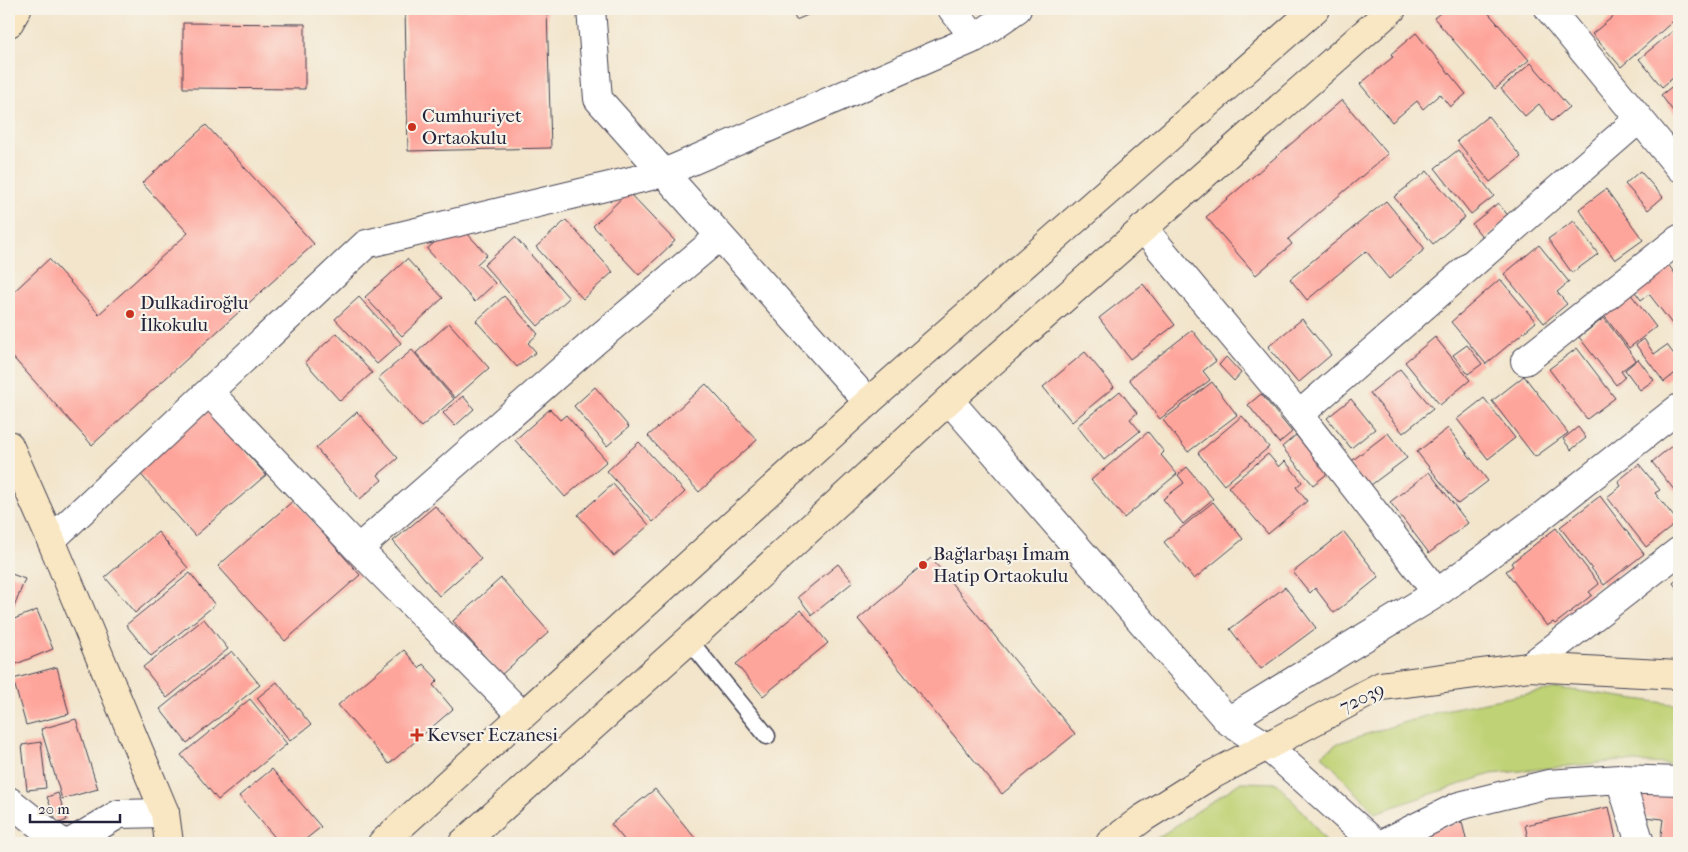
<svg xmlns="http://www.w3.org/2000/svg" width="1688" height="852" font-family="'IM FELL French Canon',serif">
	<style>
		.green { fill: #bfd275; stroke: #707a58 }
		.building { fill: #fea59b }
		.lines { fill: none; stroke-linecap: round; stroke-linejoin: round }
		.service-casing { stroke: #413f51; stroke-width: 19 }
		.minor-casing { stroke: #413f51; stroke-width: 30 }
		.secondary-casing { stroke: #413f51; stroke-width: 30 }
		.service { stroke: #fff; stroke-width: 16 }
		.minor { stroke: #fff; stroke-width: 28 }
		.secondary { stroke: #f9e7c3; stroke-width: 28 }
		.poi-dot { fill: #c8321e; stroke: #f7f3e8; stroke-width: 2 }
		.labels { text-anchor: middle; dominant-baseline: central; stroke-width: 4.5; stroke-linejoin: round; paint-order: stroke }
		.poi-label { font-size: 19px; fill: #22223b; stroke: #f7f3e8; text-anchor: start }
		.street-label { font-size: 19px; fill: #22223b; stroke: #f7f3e8 }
	</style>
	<rect width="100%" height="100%" fill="#f7f3e8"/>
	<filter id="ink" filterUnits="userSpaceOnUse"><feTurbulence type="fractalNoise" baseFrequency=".02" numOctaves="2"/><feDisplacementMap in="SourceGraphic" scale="10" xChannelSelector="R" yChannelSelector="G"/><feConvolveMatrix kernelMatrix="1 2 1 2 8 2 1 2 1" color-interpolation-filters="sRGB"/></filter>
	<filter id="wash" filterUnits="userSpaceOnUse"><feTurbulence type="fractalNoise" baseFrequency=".0096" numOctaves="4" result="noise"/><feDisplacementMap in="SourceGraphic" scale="20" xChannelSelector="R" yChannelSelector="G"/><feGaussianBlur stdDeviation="1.12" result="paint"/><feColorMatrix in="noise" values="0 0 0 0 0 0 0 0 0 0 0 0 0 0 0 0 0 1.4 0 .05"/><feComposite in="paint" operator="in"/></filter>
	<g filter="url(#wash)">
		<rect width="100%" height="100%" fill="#f2e5cc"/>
		<path class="green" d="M1557 688 1679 705V765L1620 761 1491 774 1375 813 1322 755 1338 743 1444 710Z
			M1241 782 1277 783 1310 820 1327 843H1150Z"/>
		<g id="blocks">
			<path class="building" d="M405 9H547L551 148 408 151Z
				M791 9H822L796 20Z
				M1445 9H1485L1529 60 1495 89 1434 18Z
				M1622 9H1679V16L1621 67 1592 34Z
				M183 23 305 24V89L183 88Z
				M1679 26V73L1662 87 1639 59Z
				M1416 33 1466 94 1450 107 1440 94 1423 109 1417 101 1392 122 1360 84 1393 57 1391 54Z
				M1531 63 1569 107 1552 121 1539 104 1525 116 1501 89Z
				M1679 81V119L1661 95Z
				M1342 100 1388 154 1288 239 1292 244 1256 275 1206 217Z
				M1488 116 1521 157 1490 182 1457 141Z
				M206 125 314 244 92 445 9 353V296L49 259 99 314 188 233 142 183Z
				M1458 150 1494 196 1471 214 1435 168Z
				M1427 171 1465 217 1433 244 1394 197Z
				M1640 171 1663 197 1648 210 1625 184Z
				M1606 189 1643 240 1615 260 1579 209Z
				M628 192 675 241 639 275 593 226Z
				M1386 201 1425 249 1389 279 1366 251 1307 300 1290 279Z
				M1498 203 1510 218 1484 239 1472 224Z
				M566 220 613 272 583 299 536 247Z
				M1574 221 1598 254 1572 273 1548 239Z
				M465 231 487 255 477 264 495 283 475 302 427 249 442 236Z
				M515 237 569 298 538 326 484 265Z
				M1539 245 1569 282 1557 292 1567 304 1544 323 1504 274Z
				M407 259 443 298 402 336 365 297Z
				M1667 263 1679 279V333L1649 294 1641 300 1633 289Z
				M1500 279 1536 322 1486 364 1451 322Z
				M1143 284 1175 325 1130 359 1099 318Z
				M1626 288 1656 327 1629 348 1599 309Z
				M504 296 538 334 528 343 536 352 517 367 476 321Z
				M359 297 401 343 377 364 335 319Z
				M1604 318 1636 360 1621 371 1625 377 1616 385 1579 337Z
				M1302 319 1331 355 1298 383 1268 347Z
				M449 323 489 368 455 398 416 353Z
				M1192 330 1216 361 1203 371 1210 380 1160 419 1129 379Z
				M337 333 372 373 340 401 305 362Z
				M1435 337 1470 380 1440 405 1405 362Z
				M1644 339 1654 354 1667 345 1679 361V370L1664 382 1636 345Z
				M1467 345 1482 364 1468 374 1453 355Z
				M1577 348 1615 398 1587 419 1549 369Z
				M412 350 454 399 421 427 378 378Z
				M1085 352 1114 387 1072 422 1043 387Z
				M1226 357 1241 373 1234 381 1219 365Z
				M1638 359 1654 380 1640 390 1625 370Z
				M1400 369 1433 409 1403 433 1370 393Z
				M1524 376 1568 433 1535 457 1492 401Z
				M1212 382 1237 415 1188 452 1163 420Z
				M706 384 757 440 699 492 648 436Z
				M595 387 629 427 607 446 574 406Z
				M1120 391 1137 413 1130 419 1140 431 1104 460 1077 426Z
				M1261 394 1292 432 1279 443 1248 405Z
				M463 396 474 409 455 426 443 413Z
				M1484 398 1515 438 1488 459 1457 419Z
				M1351 399 1375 429 1351 448 1327 418Z
				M207 408 266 475 195 536 137 470Z
				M550 409 560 420 566 415 607 461 565 497 515 440Z
				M357 412 398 458 378 475 382 480 360 499 316 448Z
				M1242 416 1269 447 1224 485 1198 453Z
				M1578 427 1586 438 1571 450 1563 439Z
				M1448 428 1488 481 1458 504 1417 452Z
				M1148 432 1164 452 1161 455 1177 474 1124 518 1091 480Z
				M1388 433 1407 458 1367 488 1349 463Z
				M1296 435 1327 474 1313 485 1282 447Z
				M1679 440V496L1652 462Z
				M639 442 685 492 653 522 607 471Z
				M1268 454 1279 467 1285 461 1302 482 1296 487 1307 501 1268 534 1228 487Z
				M1639 464 1660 490 1655 493 1678 522 1646 547 1607 497 1621 486 1618 481Z
				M1187 467 1213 499 1183 524 1163 499 1184 483 1178 475Z
				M1429 472 1468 523 1429 553 1390 502Z
				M613 484 649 525 614 556 578 515Z
				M1600 496 1644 554 1604 585 1560 527Z
				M294 500 360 575 285 641 218 566Z
				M1213 502 1243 539 1194 579 1164 542Z
				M435 506 481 559 439 596 393 541Z
				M1556 528 1599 584 1589 592 1592 595 1555 624 1553 622 1547 626 1506 571 1513 566 1511 563Z
				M158 532 188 568 135 613 105 577Z
				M1344 532 1379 577 1334 613 1315 588 1310 593 1293 572Z
				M931 558 1075 734 1002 794 858 619Z
				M838 564 853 582 812 615 798 597Z
				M9 573 25 579 11 615 9 614Z
				M190 573 215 605 151 656 126 625Z
				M501 578 549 632 501 675 453 621Z
				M1679 578V591L1673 583Z
				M1285 587 1316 628 1261 669 1230 629Z
				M37 610 53 649 9 667V621Z
				M801 610 828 643 763 696 736 664Z
				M204 619 228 649 167 698 143 667Z
				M404 650 419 668 423 664 438 680 433 685 453 709 389 764 338 705Z
				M232 651 260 685 187 743 160 709Z
				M57 667 69 714 26 725 13 679Z
				M277 682 311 725 290 741 257 698Z
				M250 699 287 744 218 800 181 755Z
				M76 719 98 789 62 799 41 729Z
				M41 742 46 788 27 790 22 745Z
				M272 769 321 827 301 843H280L239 796Z
				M1639 786 1679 791V843H1660L1663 819 1635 816Z
				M655 789 699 843H627L611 824Z
				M58 793 67 820 57 824 47 797Z
				M1609 807 1616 839 1598 843H1529L1525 825Z
				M1462 822 1467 843H1423L1420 833Z"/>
		</g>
	</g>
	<g filter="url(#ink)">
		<use href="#blocks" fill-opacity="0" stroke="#413f51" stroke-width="1"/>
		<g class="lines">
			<g class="service-casing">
				<path id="service" d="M689 640 767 736"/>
			</g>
			<g class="minor-casing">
				<path id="minor" d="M591 9 598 99 868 402
					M952 9 975 38
					M1549 9 1679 167
					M1143 228 1299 415 1437 593
					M1525 361 1679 239
					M209 392 358 549 522 715
					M949 400 1228 721 1268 747 1375 843
					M1299 415 1639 119
					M51 540 366 244 664 173 975 38 1017 9
					M358 549 594 342 720 236
					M1529 667 1679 551
					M1228 721 1437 593 1542 516 1679 408
					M1620 779 1640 843
					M9 801 62 843
					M70 843 119 814 165 813
					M1384 843 1459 806 1548 784 1620 779 1679 781"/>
			</g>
			<g class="secondary-casing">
				<path id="secondary" d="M9 23 17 9
					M9 445 51 540 165 813 169 843
					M382 843 868 402 1315 9
					M463 843 689 640 949 400 1392 9
					M1110 843 1143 818 1210 776 1381 686 1529 667 1679 675"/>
			</g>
			<use href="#service" class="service"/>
			<use href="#minor" class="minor"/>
			<use href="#secondary" class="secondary"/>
		</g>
	</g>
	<g class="poi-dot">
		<circle cx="412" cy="127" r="5"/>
		<circle cx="130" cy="314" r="5"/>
		<circle cx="923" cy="565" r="5"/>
		<path d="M414.5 727.5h5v5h5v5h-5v5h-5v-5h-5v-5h5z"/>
	</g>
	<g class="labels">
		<g class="poi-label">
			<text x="422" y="116">Cumhuriyet<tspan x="422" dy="22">Ortaokulu</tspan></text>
			<text x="140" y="303">Dulkadiroğlu<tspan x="140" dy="22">İlkokulu</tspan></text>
			<text x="933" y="554">Bağlarbaşı İmam<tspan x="933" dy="22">Hatip Ortaokulu</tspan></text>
			<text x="427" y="735">Kevser Eczanesi</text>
		</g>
		<g class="street-label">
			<text transform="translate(1362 698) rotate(-25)">72039</text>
		</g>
	</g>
	<rect width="1688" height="852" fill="none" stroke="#f7f3e8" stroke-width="30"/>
	<path d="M30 814v8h90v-8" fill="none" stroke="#22223b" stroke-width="2.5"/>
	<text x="38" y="814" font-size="15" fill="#22223b" stroke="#f7f3e8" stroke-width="4" paint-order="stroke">20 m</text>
</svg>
